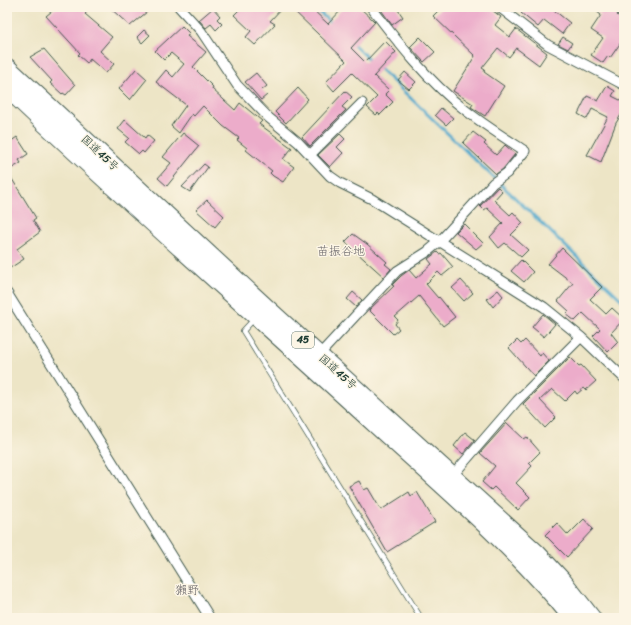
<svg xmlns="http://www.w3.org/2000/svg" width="631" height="625" font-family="Sriracha,'Klee One',sans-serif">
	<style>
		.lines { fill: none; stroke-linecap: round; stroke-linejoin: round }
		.stream { stroke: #50a9cd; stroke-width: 3 }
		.building { fill: #ecacca }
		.lane-casing { stroke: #3e564a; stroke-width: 6 }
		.street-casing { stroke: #3e564a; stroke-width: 11 }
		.highway-casing { stroke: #3e564a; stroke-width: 19 }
		.lane { stroke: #fff; stroke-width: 4.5 }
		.street { stroke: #fff; stroke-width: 9 }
		.highway { stroke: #fff; stroke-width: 17 }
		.labels { text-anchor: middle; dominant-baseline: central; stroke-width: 3; stroke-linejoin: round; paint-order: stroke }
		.shield { fill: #fcf5e5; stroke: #617469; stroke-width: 1 }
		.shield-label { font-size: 10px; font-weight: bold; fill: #1f3d34 }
		.street-label { font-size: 11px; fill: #1f3d34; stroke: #fcf5e5 }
		.neighbourhood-label { font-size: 12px; fill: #676468; stroke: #fcf5e5 }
	</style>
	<rect width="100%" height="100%" fill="#fcf5e5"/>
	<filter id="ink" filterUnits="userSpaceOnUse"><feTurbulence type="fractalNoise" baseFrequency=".025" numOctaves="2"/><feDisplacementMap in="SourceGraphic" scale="8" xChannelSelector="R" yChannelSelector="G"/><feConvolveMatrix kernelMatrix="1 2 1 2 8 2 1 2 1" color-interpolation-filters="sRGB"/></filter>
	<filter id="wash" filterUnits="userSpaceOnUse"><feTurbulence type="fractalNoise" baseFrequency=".012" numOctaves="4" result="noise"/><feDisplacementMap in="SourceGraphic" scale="16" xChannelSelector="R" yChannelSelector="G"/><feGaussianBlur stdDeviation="0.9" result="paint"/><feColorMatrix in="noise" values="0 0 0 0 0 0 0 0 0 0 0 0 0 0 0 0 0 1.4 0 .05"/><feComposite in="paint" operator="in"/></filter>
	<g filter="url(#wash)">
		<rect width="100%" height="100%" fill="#ede5c6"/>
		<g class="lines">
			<path class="stream" d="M314 7 333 25
				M351 42 371 61
				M378 67 624 302"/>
		</g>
		<g id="blocks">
			<path class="building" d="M57 7H83L88 11 85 14 112 37 100 51 114 64 106 73 90 59 87 63 78 55 80 53 46 16Z
				M109 7H153L130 26Z
				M242 7H283L270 21 275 24 255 45 246 37 251 31 234 15Z
				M290 7H310L328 24 344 7H359L373 20 375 22 351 48 365 62 385 41 396 52 374 76 389 90 385 94 393 102 380 115 378 113 376 115 367 107 377 97 352 73 334 91 326 82 346 61Z
				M379 7H396L403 17 392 25Z
				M442 7H488L501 17 495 25 510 37 516 29 547 53 539 65 516 48 509 57 498 48 482 68 485 70 484 72 504 86 485 116 471 107 473 104 453 91 475 56 433 16Z
				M526 7H550L570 23 562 34 544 20 538 27 521 13Z
				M591 7H614L619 12 617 15 624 20V38L610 58 608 56 603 63 591 55 603 38 591 30 601 15Z
				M213 8 220 16 217 19 222 24 216 30 211 24 206 28 199 20Z
				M182 26 190 34 187 36 206 52 193 67 213 87 212 89 235 110 240 103 262 121 259 124 292 148 283 159 294 167 283 182 273 176 270 173 272 171 246 150 247 148 237 140 239 138 223 126 203 106 194 116 192 114 179 133 171 126 186 105 156 82 166 70 173 77 184 64 171 53 164 60 155 51Z
				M144 30 150 35 142 43 137 37Z
				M420 37 435 52 424 62 410 47Z
				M563 37 572 43 568 49 558 44Z
				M44 49 75 85 66 95 63 93 62 94 50 83 52 81 30 57Z
				M136 69 147 79 130 100 119 89Z
				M405 72 416 82 409 89 398 80Z
				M256 73 267 86 262 90 267 95 261 100 245 82Z
				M607 86 615 91 612 96 624 102V110L616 123 601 162 587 155 608 117 592 109 587 119 578 114 587 96 598 101Z
				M298 88 308 99 286 123 275 112Z
				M345 91 352 97 342 107 346 110 310 146 302 137Z
				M441 108 453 118 446 125 435 115Z
				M125 120 145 138 147 135 154 141 144 153 142 151 139 154 125 142 129 138 118 129Z
				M473 132 486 142 484 144 496 155 505 145 515 154 503 169 496 174 463 143Z
				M183 133 199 146 167 186 158 178 171 163 163 157Z
				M340 134 345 139 337 147 343 153 330 167 318 155Z
				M17 137 28 154 19 160 21 163 7 171 36 218 33 220 40 232 17 249 24 259 7 270V144Z
				M204 164 208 167 190 192 182 187Z
				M498 187 502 191 494 200 510 215 513 212 523 223 511 235 528 250 521 257 505 243 499 248 490 237 503 223 487 208 484 210 480 206Z
				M207 200 224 216 215 227 196 210Z
				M464 224 483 243 476 249 456 232Z
				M353 234 367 244 387 262 385 264 391 269 384 277 345 242Z
				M562 248 602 287 590 299 606 314 612 308 624 319 611 333 618 342 608 352 593 336 600 329 583 313 575 321 566 314 569 311 558 301 573 283 548 264Z
				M437 252 439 254 441 253 453 267 442 276 438 272 426 284 438 298 439 297 455 317 443 326 419 296 395 317 398 320 395 324 399 329 393 334 369 310 394 286 392 285 401 276 409 270 416 278 432 264 428 259Z
				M521 260 533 272 524 282 511 271Z
				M461 280 473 293 464 301 452 288Z
				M498 290 503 296 493 307 487 299Z
				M353 292 362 300 356 307 347 299Z
				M543 314 555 324 544 337 532 327Z
				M517 340 521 344 525 340 540 356 542 353 549 361 534 376 509 348Z
				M570 357 579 366 581 365 596 381 586 390 584 388 577 394 575 391 565 401 552 389 540 400 556 417 545 428 523 404Z
				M507 423 524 439 527 437 540 452 529 463 532 466 516 483 530 497 518 510 494 487 491 490 482 482 495 466 480 453Z
				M465 432 475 440 463 454 454 446Z
				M359 481 364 490 368 488 381 510 409 492 411 496 417 492 435 522 387 552 349 486Z
				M584 519 593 529 567 557 545 535 557 523 568 535Z"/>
		</g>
	</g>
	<g filter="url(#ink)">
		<use href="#blocks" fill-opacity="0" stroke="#3e564a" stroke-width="1"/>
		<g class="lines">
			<g class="lane-casing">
				<path id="lane" d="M255 318 243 331 421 618"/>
			</g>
			<g class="street-casing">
				<path id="street" d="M179 7 201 31 237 85 269 118 298 142 330 176 340 183 372 199 544 307 581 337 624 378
					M499 7 548 45 624 85
					M310 155 362 103
					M7 293 210 618
					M319 355 397 271 427 252 439 242 493 183 507 173 525 151C505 138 484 125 464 109 428 81 399 44 371 7
					M453 475 517 401 581 337"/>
			</g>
			<g class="highway-casing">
				<path id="highway" d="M7 67 266 307 537 553 563 581 592 618
					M7 88C128 204 255 314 378 427 445 488 515 547 572 618"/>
			</g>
			<use href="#lane" class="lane"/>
			<use href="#street" class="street"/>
			<use href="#highway" class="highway"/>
		</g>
	</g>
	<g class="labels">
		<rect class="shield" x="292" y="332" width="22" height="16" rx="3"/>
		<g class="shield-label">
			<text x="303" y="340">45</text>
		</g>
		<g class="street-label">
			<text transform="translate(100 153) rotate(43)">国道45号</text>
			<text transform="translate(338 372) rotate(42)">国道45号</text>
		</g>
		<g class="neighbourhood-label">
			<text x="341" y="251">苗振谷地</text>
			<text x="187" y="590">獺野</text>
		</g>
	</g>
	<rect width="631" height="625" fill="none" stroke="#fcf5e5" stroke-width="24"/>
</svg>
